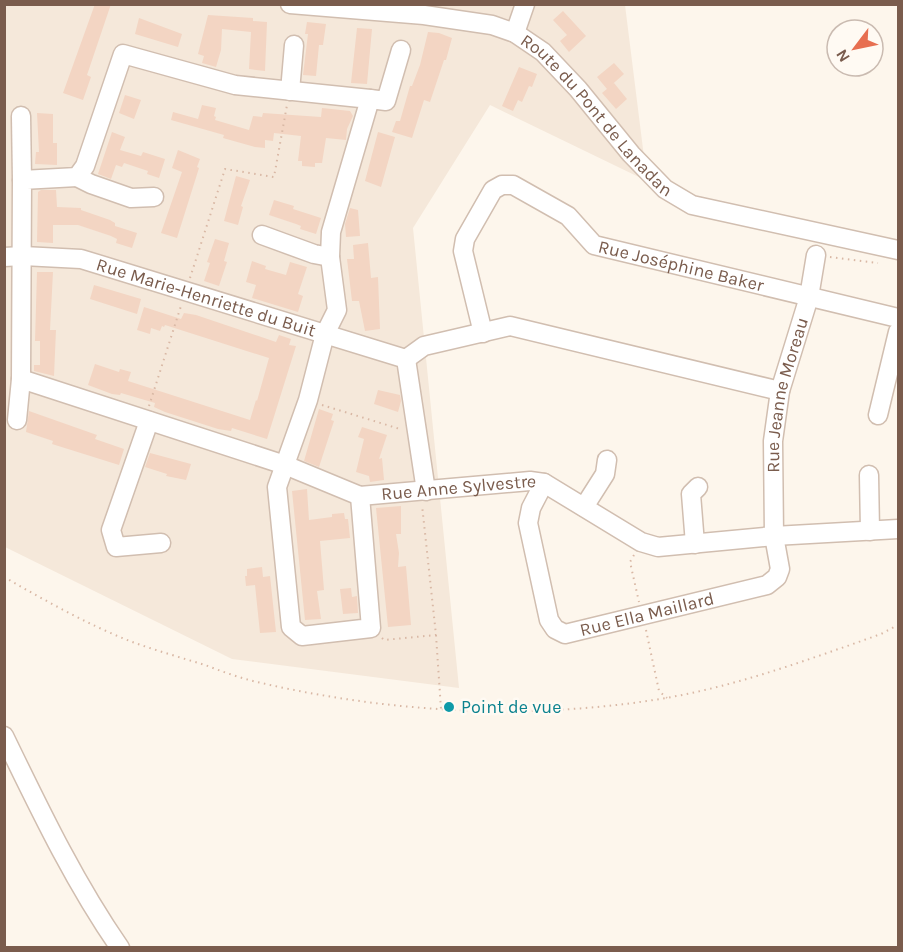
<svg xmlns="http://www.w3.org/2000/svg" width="903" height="952" font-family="Karla,sans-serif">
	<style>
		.residential { fill: #f5e8da }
		.building { fill: #f3d5c3 }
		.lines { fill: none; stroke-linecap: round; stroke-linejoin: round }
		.minor-casing { stroke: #d1beb0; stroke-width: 21 }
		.path { stroke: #d9b8a5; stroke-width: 2; stroke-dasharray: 1.5 4.5; stroke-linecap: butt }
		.minor { stroke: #fff; stroke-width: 18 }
		.culture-dot { fill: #0f9aa8; stroke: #fffaf3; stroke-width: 2 }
		.labels { text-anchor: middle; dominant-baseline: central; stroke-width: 5; stroke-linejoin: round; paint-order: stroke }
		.street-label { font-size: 18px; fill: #7a5c4d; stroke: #fffaf3 }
		.culture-label { font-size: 18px; fill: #0d838f; stroke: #fffaf3; text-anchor: start }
	</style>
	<rect width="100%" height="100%" fill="#fdf6ec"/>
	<path class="residential" d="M4 5H625L647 181 490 105 413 228 459 688 232 659 5 547Z"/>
	<path class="building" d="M95 4H111L87 75 91 77 83 100 63 93Z
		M563 11 586 36 569 52 560 41 567 35 553 20Z
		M208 15 253 18V21L267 22 265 71 249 69 251 32 222 29 221 50 216 67 202 63 204 56 198 54Z
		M139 18 182 34 178 47 135 34Z
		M307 22 326 24 323 45H319L316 76 303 75 308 34H305Z
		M357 28 372 29 367 84 351 83Z
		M428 32 439 33 452 38 446 60H444L430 102 424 100 412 138 392 132 396 121H400L410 86H412L420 65Z
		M614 63 624 74 607 89 597 77Z
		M519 67 537 74 532 87 529 86 522 102 518 100 513 111 502 106Z
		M614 83 627 99 616 109 602 93Z
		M125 95 141 100 134 119 119 113Z
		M202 105 216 108 214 116 216 117 215 120 249 130 253 116 262 117 263 113 321 117 322 108 350 111 353 116 347 129 346 140 326 138 322 163H315V167L302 166V161H298L301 136 274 133 273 141 265 140V148L255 147 223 138 224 135 171 120 173 112 198 119Z
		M37 113 53 114V143H57V165L35 164 36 152H39Z
		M112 132 125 137 120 150 141 156 143 152 165 159 159 178 147 174 148 171 124 163 122 167 116 165 111 179 98 174Z
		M378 132 395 137 381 187 365 181Z
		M178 150 200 159 197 167 199 168 177 238 161 233 182 172 172 168Z
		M236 176 250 180 241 206 243 207 238 225 224 221Z
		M41 190H56L57 207 81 208V210L110 220 115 223V226L137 233 132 248 116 243 117 239 111 236 78 225H53V243L37 242 38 192Z
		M274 200 294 206 293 209 321 218 316 234 300 229 301 226 296 224 269 215Z
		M350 208 358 210 360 236 346 237 345 224Z
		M215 239 229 243 224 261 227 262 219 286 204 281 210 263 207 262Z
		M368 243 371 278 378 277 380 329 365 331 359 301H352L347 259H354L353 245Z
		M252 261 266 266 265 269 286 275 290 262 307 267 298 294 303 296 298 312 252 298 256 285 246 282Z
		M37 272H53L50 330H56L54 376 34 371V365H40V341H35Z
		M94 285 141 299 137 314 90 299Z
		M144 307 181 319 184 313 196 315 276 342 279 335 291 339 289 345 296 346 267 439 232 428 231 431 218 429 165 412 154 407 155 403 121 393 120 395 112 394 88 385 95 364 119 372 120 369 131 372 128 381 250 420 256 400 257 401 269 358 165 325 164 327 162 326 160 331 151 328 150 334 137 330Z
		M378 390 400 395 401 401 398 412 374 404Z
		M319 409 333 414 331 420 334 421 319 467 304 461Z
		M29 411 97 435 95 439 124 449 119 465 52 444 53 441 26 432Z
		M362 427 387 435 379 459 382 458 384 480 370 482 369 476 356 472 364 439 358 437Z
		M150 453 191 464 186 480 166 476 167 474 145 467Z
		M307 489 309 520 332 517V514L344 513 345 519H348L350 538 320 541 324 590 317 591 321 619 305 620 292 491Z
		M401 506V534H396L399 553 398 567 406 566 411 625 388 627 376 508Z
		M262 567 263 577 270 576 276 632 260 633 255 585 246 586 245 576H247V569Z
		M351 588 352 597 357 596 358 613 343 614 340 589Z"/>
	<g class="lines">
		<g class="minor-casing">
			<g id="minor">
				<path id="s1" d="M290 4 424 15 492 25 515 33 543 52 578 89 631 154 665 189 692 205 898 250"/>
				<path d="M515 33 525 4"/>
				<path d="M290 91 294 45"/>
				<path d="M370 99 386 101 401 50"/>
				<path d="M21 116 22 180"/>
				<path d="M77 177 91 184 131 198 154 197"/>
				<path d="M262 235 314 254 330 257"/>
				<path id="s2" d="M4 257 23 256 81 259 406 359 426 491"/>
				<path id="s3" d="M483 333 463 251 465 239 493 190 502 185H513L568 216 594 245 898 318"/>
				<path d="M406 359 424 346 510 326 780 391"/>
				<path id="s4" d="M21 379 285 465 360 496 530 481 544 483 641 542 658 547 774 536 898 529"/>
				<path d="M878 415 898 332"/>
				<path d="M17 420 21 379 22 180 77 177 85 166 123 54 235 85 370 99 331 232 330 257 337 310 325 334 308 400 277 487 291 627 302 636 371 628 360 496"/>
				<path d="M149 421 111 530 116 547 161 543"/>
				<path d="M869 475 870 531"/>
				<path id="s5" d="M544 483 531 508 528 523 549 620 555 629 565 634 767 585 777 577 780 569 774 536 773 441 780 391 809 297 816 255"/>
				<path d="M584 507 605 474 607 460"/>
				<path d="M695 544 691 494 698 487"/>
				<path d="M4 736C39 808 74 882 120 948"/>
			</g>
		</g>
		<path class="path" d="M830 257 878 263
			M190 278 225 169 274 177 287 105
			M322 405 400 429
			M149 406 181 306
			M634 555 630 562 639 602
			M4 577C46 601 90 626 135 643 158 651 182 658 205 665 221 671 237 677 253 681 387 713 530 721 666 698 740 685 810 659 881 634L898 625
			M646 630 659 691 667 698
			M436 635 441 709
			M382 638 384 640 436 635 422 505"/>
		<use href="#minor" class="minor"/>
	</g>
	<circle class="culture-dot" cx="449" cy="707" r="6"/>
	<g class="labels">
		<g class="street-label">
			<text stroke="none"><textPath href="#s1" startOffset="344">Route du Pont de Lanadan</textPath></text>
			<text stroke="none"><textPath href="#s3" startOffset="366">Rue Joséphine Baker</textPath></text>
			<text stroke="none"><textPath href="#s2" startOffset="208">Rue Marie-Henriette du Buit</textPath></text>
			<text stroke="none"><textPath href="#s5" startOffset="570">Rue Jeanne Moreau</textPath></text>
			<text stroke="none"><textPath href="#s4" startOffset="458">Rue Anne Sylvestre</textPath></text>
			<text stroke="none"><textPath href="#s5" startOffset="249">Rue Ella Maillard</textPath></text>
		</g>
		<g class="culture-label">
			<text x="461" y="707">Point de vue</text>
		</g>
	</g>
	<rect width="903" height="952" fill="none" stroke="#7a5c4d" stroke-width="12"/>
	<g transform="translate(855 48) rotate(238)"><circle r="28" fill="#fffaf3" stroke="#cabbb1" stroke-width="1.5"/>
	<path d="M0-4.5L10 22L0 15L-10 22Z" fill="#e76f51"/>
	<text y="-9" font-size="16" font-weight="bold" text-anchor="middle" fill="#7a5c4d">N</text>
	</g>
</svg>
